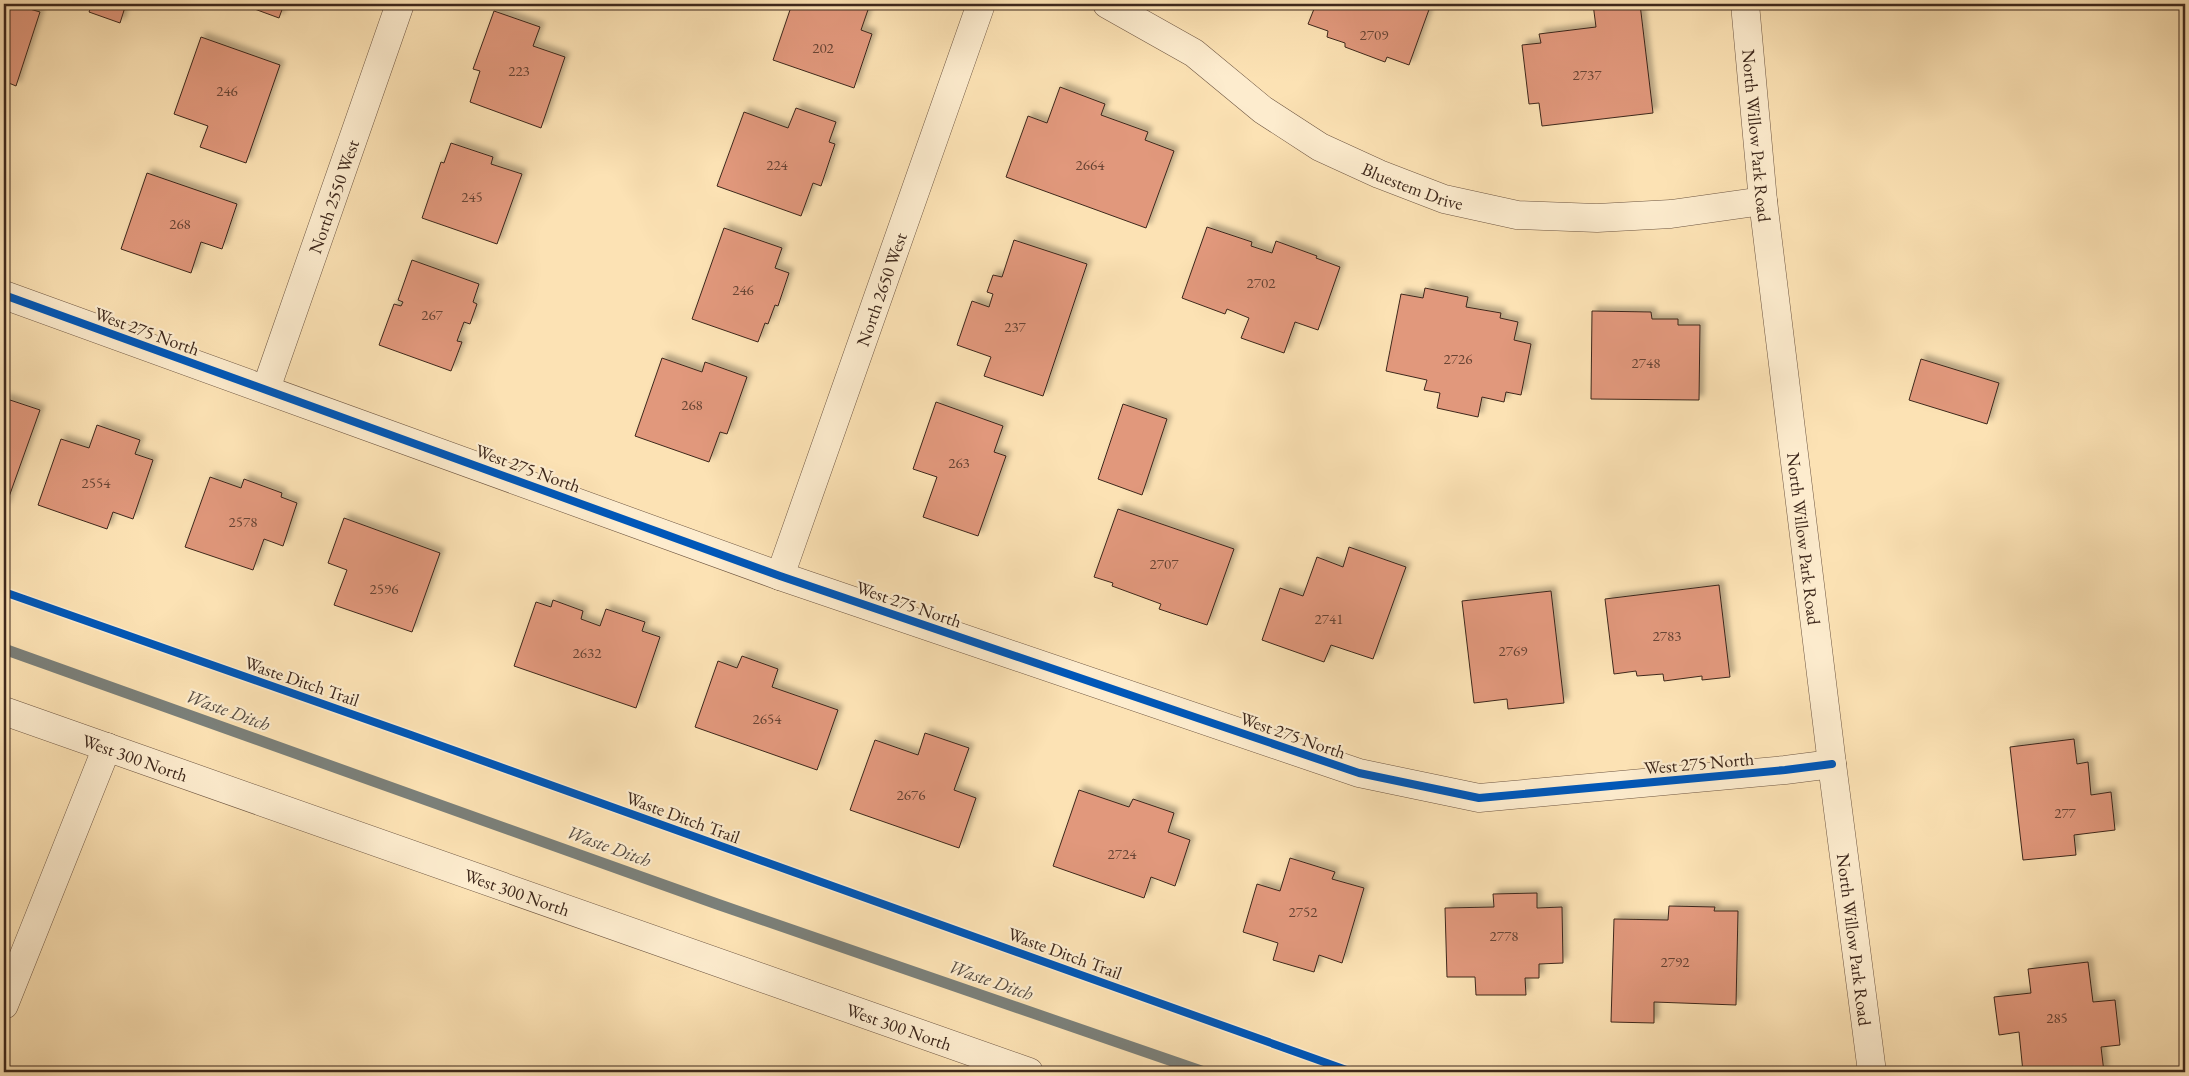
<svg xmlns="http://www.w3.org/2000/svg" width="2189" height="1076" font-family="'EB Garamond',serif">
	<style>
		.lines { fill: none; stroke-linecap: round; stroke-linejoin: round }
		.stream { stroke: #7b807a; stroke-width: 11 }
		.building { fill: #e1987b; stroke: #3e281c; filter: url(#shadow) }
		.minor-casing { stroke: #6e5642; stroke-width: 29 }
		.minor { stroke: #fdecce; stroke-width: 28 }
		.cycleway-casing { stroke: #fdecce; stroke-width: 11 }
		.cycleway { stroke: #0057b8; stroke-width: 8 }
		.labels { text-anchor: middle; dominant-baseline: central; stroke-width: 4.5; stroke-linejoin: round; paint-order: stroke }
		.number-label { font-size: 15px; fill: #674434 }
		.street-label { font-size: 18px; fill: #3e281c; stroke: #fdecce }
		.water-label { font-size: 19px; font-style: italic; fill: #574d43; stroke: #fdecce }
	</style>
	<defs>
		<filter id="shadow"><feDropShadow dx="4.5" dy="-4.5" stdDeviation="2.5" flood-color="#0004"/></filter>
	</defs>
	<rect width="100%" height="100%" fill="#fce2b4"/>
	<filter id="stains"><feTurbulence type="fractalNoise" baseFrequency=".004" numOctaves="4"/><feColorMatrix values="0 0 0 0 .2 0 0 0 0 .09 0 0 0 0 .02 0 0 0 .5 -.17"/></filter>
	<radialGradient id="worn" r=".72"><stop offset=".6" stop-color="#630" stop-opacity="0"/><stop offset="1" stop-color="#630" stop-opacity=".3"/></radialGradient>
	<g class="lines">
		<path class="stream" d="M4 649 717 904 1204 1072"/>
	</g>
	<path class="building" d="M4 4H13L40 12 16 86 4 81Z
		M92 4H126L120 23 89 12Z
		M241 4H284L279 18Z
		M792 4H870L861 30 872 34 854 88 773 60Z
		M1316 4H1431L1409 65 1387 57 1385 62 1345 47V43L1327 37 1328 31 1308 24Z
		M1593 4H1640L1653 113 1542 126 1539 103 1529 104 1522 45 1541 43 1539 34 1596 27Z
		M494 11 540 27 533 46 565 57 541 128 470 102 480 71 473 69Z
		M201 37 280 65 246 163 200 147 208 126 174 114Z
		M1060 87 1105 104 1101 115 1148 132 1145 140 1174 151 1146 228 1006 177 1028 116 1047 123Z
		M796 108 836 122 829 142 835 144 821 186 813 183 801 216 717 186 744 112 788 128Z
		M451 143 493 157 491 164 522 174 497 244 422 218 441 162 444 163Z
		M147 173 237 204 222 249 201 242 191 273 121 249Z
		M1207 227 1252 242 1251 246 1272 253 1276 241 1317 256 1316 258 1340 267 1318 330 1295 322 1284 353 1241 338 1249 318 1227 309 1225 314 1182 298Z
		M724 228 782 248 775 268 789 273 778 306 775 305 768 324 765 323 758 342 692 319Z
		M1014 240 1087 264 1043 396 984 376 991 357 957 345 972 301 989 307 993 294 987 292 993 275 1002 277Z
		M412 260 479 284 473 302 477 304 470 324 464 322 457 341 462 342 451 371 379 345 394 304 401 306 403 302 398 300Z
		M1425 288 1468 297 1466 307 1501 313 1500 318 1518 322 1514 340 1531 344 1521 395 1506 392 1504 402 1482 397 1478 417 1437 408 1440 393 1424 390 1427 380 1386 371 1401 294 1423 298Z
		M1592 311 1651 312 1652 319H1678V325H1700L1699 400 1591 399Z
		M662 358 702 372 705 362 747 377 727 434 720 432 709 462 635 436Z
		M1921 359 1999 383 1987 424 1909 400Z
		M4 398 40 410 5 508 4 507Z
		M936 402 1003 426 994 452 1006 456 978 536 923 517 937 477 913 469Z
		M1123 404 1167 419 1142 495 1098 479Z
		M97 425 140 440 135 454 153 460 133 519 113 512 107 529 38 505 61 439 89 448Z
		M210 477 241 488 244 479 282 493 281 497 297 503 283 546 264 539 253 570 185 547Z
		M1118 509 1234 549 1207 625 1159 609 1161 604 1112 586 1113 583 1094 577Z
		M344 518 440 553 412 632 334 605 347 570 328 563Z
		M1349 547 1406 567 1373 659 1331 645 1324 662 1262 640 1280 588 1303 596 1317 557 1343 567Z
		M1719 585 1730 677 1702 680V676L1664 681 1663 674 1637 676 1636 671 1614 674 1605 599Z
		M1551 591 1564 703 1508 709 1507 699 1474 703 1462 601Z
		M553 600 583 611 581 619 600 626 606 609 645 622 642 631 660 637 636 708 514 666 536 602 551 607Z
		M742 656 778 669 772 687 838 710 817 770 695 727 718 661 737 668Z
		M925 733 969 748 954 790 976 798 959 848 850 810 875 740 918 755Z
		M2074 739 2077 764 2088 762 2091 795 2111 792 2115 830 2074 835 2076 855 2023 860 2010 747Z
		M1079 790 1129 807 1133 799 1174 813 1168 832 1190 840 1175 886 1151 877 1144 898 1053 866Z
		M1290 858 1335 872 1332 879 1364 888 1342 963 1319 955 1314 972 1273 960 1278 943 1243 932 1257 884 1280 891Z
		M1537 893V908L1562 907 1563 963 1539 964V978H1525L1526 995H1476L1475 977H1447L1445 908 1494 907 1493 894Z
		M1669 906 1715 907 1714 911H1738L1736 1005 1654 1002V1023L1611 1022 1614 919 1668 920Z
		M2088 962 2093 1002 2115 1000 2120 1045 2101 1047 2104 1072H2023L2019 1032 1999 1035 1994 997 2031 993 2028 969Z"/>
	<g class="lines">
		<g class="minor-casing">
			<g id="minor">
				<path id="s1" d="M1107 4 1194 53 1263 110 1320 147 1379 174 1444 199 1517 215 1597 218 1671 214 1763 201"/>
				<path id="s2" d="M1745 4 1763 201 1832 764 1872 1072"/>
				<path d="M4 295 780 576 1359 773 1479 798 1785 770 1832 764"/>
				<path id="s3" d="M266 389 400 4"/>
				<path id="s4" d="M780 576 981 4"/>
				<path id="s5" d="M4 711 1029 1072"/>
				<path d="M4 1005 107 747"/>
			</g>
		</g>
		<use href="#minor" class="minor"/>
		<g class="cycleway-casing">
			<path id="cycleway" d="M4 295 780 576 1359 773 1479 798 1785 770 1832 764
				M4 592 411 735 1352 1072"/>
		</g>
		<use href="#cycleway" class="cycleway"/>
	</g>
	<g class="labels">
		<g class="number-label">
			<text x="1374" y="34">2709</text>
			<text x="823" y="47">202</text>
			<text x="519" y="70">223</text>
			<text x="1587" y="74">2737</text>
			<text x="227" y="90">246</text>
			<text x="777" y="164">224</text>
			<text x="1090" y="164">2664</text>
			<text x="472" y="196">245</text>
			<text x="180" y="223">268</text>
			<text x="1261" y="282">2702</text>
			<text x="743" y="289">246</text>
			<text x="432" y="314">267</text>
			<text x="1015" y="326">237</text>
			<text x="1458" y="358">2726</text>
			<text x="1646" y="362">2748</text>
			<text x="692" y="404">268</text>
			<text x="959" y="462">263</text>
			<text x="96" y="482">2554</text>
			<text x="243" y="521">2578</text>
			<text x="1164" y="563">2707</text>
			<text x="384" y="588">2596</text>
			<text x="1329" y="618">2741</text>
			<text x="1667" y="635">2783</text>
			<text x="1513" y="650">2769</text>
			<text x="587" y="652">2632</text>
			<text x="767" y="718">2654</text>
			<text x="911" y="794">2676</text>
			<text x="2065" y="812">277</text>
			<text x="1122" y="853">2724</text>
			<text x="1303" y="911">2752</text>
			<text x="1504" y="935">2778</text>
			<text x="1675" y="961">2792</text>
			<text x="2057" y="1017">285</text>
		</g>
		<g class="street-label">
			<text stroke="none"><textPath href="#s2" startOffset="132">North Willow Park Road</textPath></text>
			<text stroke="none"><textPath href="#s1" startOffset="358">Bluestem Drive</textPath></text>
			<text stroke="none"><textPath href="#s3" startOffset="204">North 2550 West</textPath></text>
			<text stroke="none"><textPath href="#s4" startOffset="304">North 2650 West</textPath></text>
			<text transform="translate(147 331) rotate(20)">West 275 North</text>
			<text transform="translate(528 468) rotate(20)">West 275 North</text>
			<text stroke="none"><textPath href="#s2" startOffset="538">North Willow Park Road</textPath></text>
			<text transform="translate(909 604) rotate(19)">West 275 North</text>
			<text transform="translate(302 681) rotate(19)">Waste Ditch Trail</text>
			<text transform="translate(1293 735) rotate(19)">West 275 North</text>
			<text stroke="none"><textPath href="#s5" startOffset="139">West 300 North</textPath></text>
			<text transform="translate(1699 763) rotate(-5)">West 275 North</text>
			<text transform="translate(683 817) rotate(20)">Waste Ditch Trail</text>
			<text stroke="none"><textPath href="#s5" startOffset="544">West 300 North</textPath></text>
			<text stroke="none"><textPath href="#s2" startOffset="942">North Willow Park Road</textPath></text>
			<text transform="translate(1065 953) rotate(20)">Waste Ditch Trail</text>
			<text stroke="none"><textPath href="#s5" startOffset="949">West 300 North</textPath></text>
		</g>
		<g class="water-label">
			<text transform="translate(228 710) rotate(20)">Waste Ditch</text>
			<text transform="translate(609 846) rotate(20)">Waste Ditch</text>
			<text transform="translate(991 980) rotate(19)">Waste Ditch</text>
		</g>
	</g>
	<rect width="2189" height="1076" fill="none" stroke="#fce2b4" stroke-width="20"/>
	<rect x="5" y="5" width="2179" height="1066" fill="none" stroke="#3e281c" stroke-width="2.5"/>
	<rect x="10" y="10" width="2169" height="1056" fill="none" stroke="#3e281c"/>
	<rect width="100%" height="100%" filter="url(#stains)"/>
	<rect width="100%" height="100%" fill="url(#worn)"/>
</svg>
